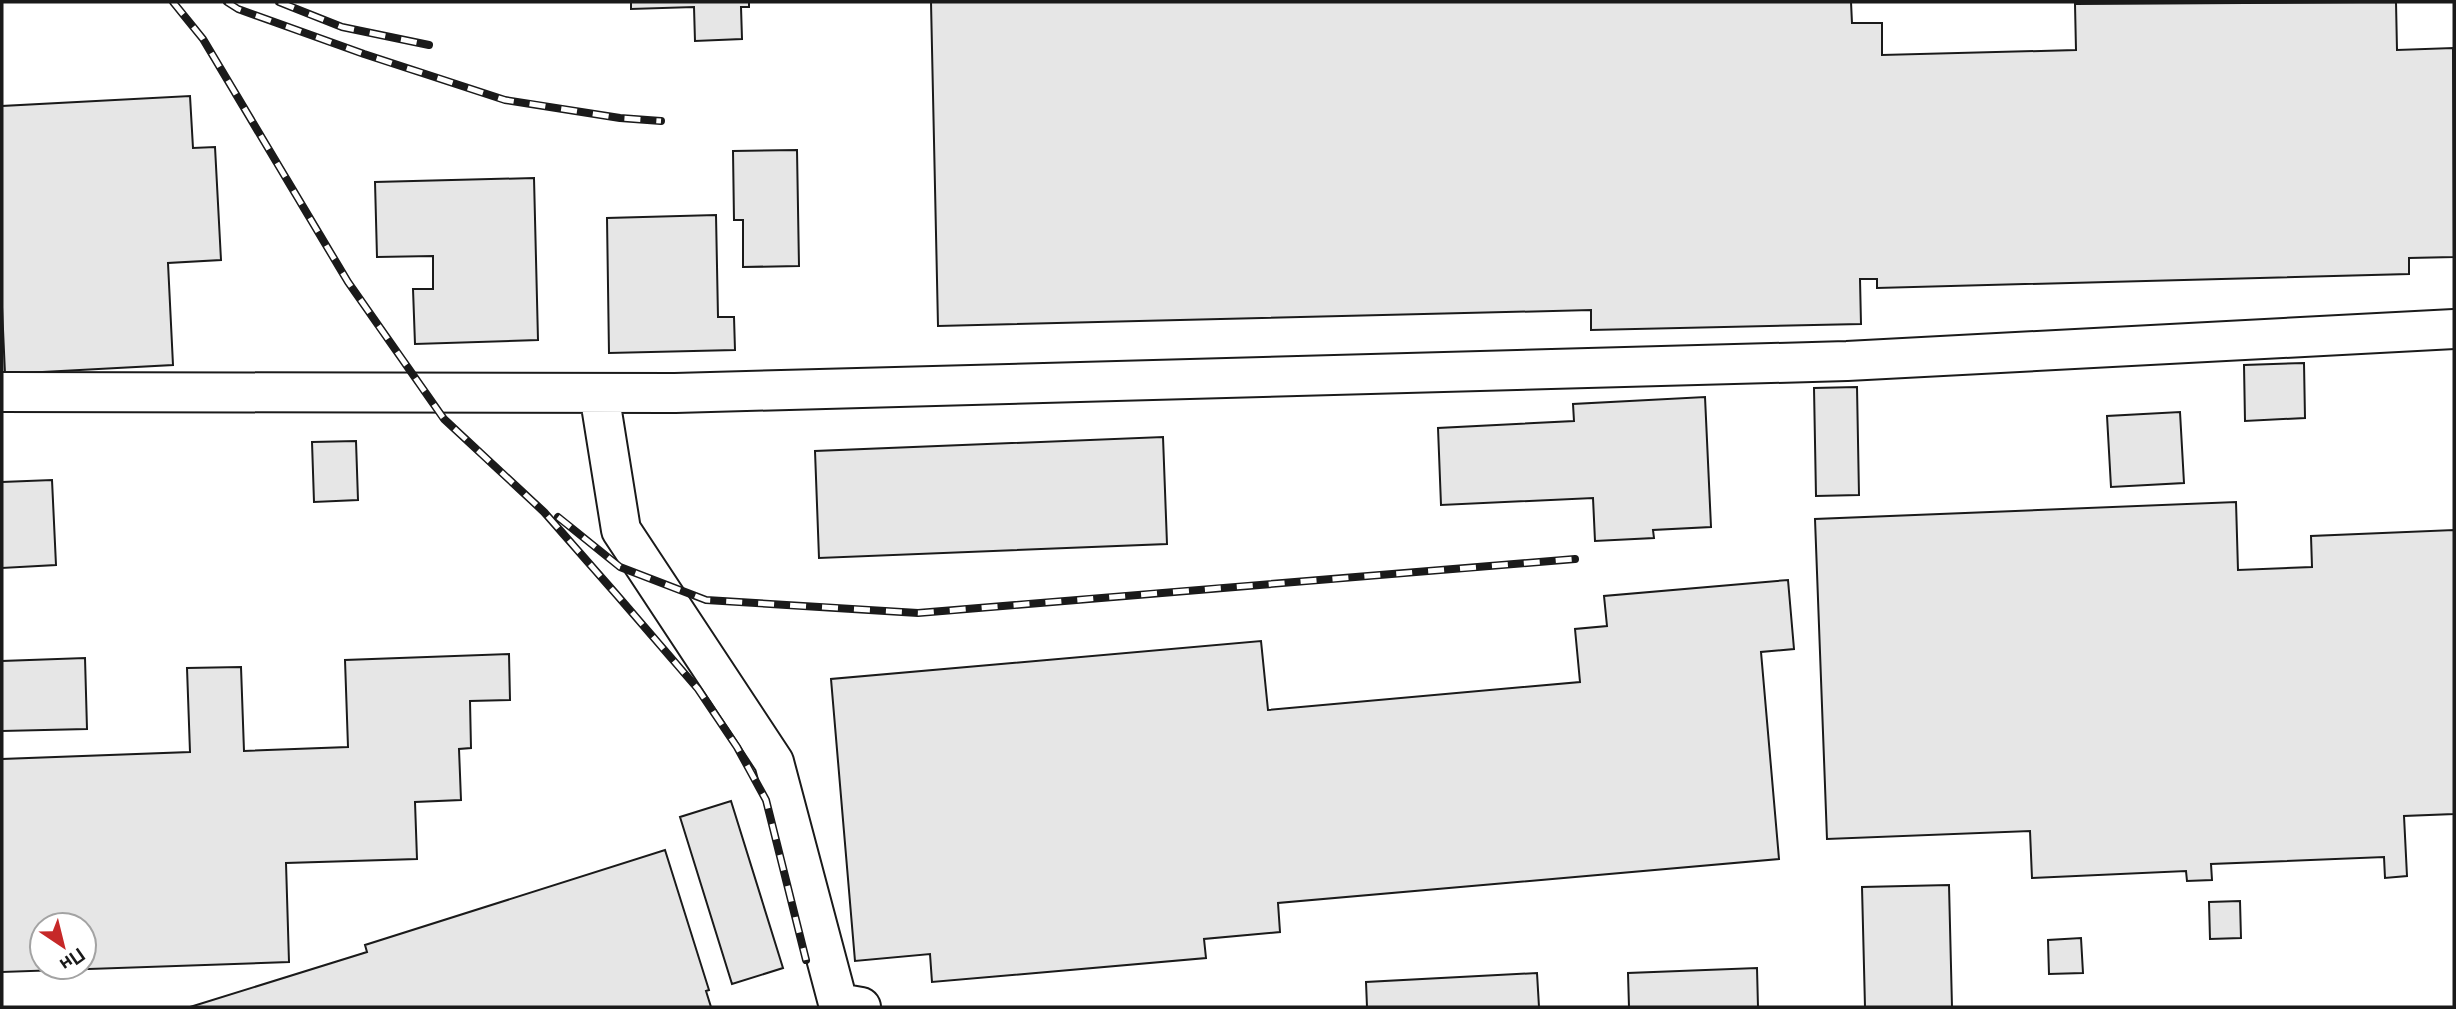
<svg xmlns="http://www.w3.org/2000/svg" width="2456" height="1009" font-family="Raleway,sans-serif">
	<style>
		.building { fill: #e6e6e6; stroke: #1a1a1a; stroke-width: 2; fill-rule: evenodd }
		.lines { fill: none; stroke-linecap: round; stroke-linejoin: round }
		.minor-casing { stroke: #1a1a1a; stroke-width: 42 }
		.minor { stroke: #fff; stroke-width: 38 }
		.rail-casing { stroke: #1a1a1a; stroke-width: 8 }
		.rail { stroke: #fff; stroke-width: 5; stroke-dasharray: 16; stroke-linecap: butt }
	</style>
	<rect width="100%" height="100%" fill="#fff"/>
	<path class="building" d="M631 2H749V7H741L742 39 695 41 694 7 631 9Z
		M931 2H1851L1852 23H1882V55L2076 50 2075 4 2396 2 2397 50 2453 48 2454 257 2409 258V274L1877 288V279H1860L1861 324 1591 330V310L938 326Z
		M190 96 193 148 215 147 221 260 168 263 173 365 5 374 2 307V106Z
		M797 150 799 266 743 267V220H734L733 151Z
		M534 178 538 340 415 344 413 289H433V256L377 257 375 182Z
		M716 215 718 317H734L735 350 609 353 607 218Z
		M2304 363 2305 418 2245 421 2244 365Z
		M1857 387 1859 495 1816 496 1814 388Z
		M1705 397 1711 527 1653 530 1654 538 1595 541 1593 498 1441 505 1438 428 1574 421 1573 404Z
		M2180 412 2184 483 2111 487 2107 416Z
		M1163 437 1167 544 819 558 815 451Z
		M356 441 358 500 314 502 312 442Z
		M52 480 56 565 2 568V482Z
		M2236 502 2238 570 2312 567 2311 536 2454 530V814L2404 816 2407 876 2385 878 2384 857 2211 864 2212 880 2187 881 2186 871 2032 878 2030 831 1827 839 1815 519Z
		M1788 580 1794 649 1761 652 1779 859 1278 903 1280 932 1204 939 1206 958 932 982 930 954 855 961 831 679 1261 641 1268 710 1580 682 1575 629 1607 626 1604 596Z
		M509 654 510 700 470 701 471 748 459 749 461 800 415 802 417 859 286 863 289 962 2 972V759L190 752 187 668 241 667 244 751 348 747 345 660ZM42 925H84V967H42Z
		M85 658 87 729 2 731V661Z
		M731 801 783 968 732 984 680 817Z
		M665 850 709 990 706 991 711 1007H190L367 952 365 945Z
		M1949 885 1952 1007H1865L1862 887Z
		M2240 901 2241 938 2210 939 2209 902Z
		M2081 938 2083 973 2049 974 2048 940Z
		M1757 968 1758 1007H1629L1628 973Z
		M1537 973 1539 1007H1367L1366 982Z"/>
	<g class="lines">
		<g class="minor-casing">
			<path id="minor" d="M2 392 675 393 1847 361 2454 329
				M599 393 621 530 774 762 838 1003 861 1007"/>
		</g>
		<use href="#minor" class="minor"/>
		<g class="rail-casing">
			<path id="rail" d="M173 2 203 39 348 282 444 419 544 512 616 594 698 689 737 747 766 800 806 960
				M227 2 238 9 364 54 505 100 620 118 661 121
				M279 2 342 27 429 45
				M558 517 620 567 706 600 918 613 1575 559"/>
		</g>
		<use href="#rail" class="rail"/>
	</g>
	<rect width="2456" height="1009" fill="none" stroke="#1a1a1a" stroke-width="7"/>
	<g transform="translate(63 946) rotate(145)"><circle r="33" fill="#ffffff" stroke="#a3a3a3" stroke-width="2"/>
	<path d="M0-5L12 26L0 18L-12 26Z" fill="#c62828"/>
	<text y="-10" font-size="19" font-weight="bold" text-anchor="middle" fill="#1a1a1a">Пн</text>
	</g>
</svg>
